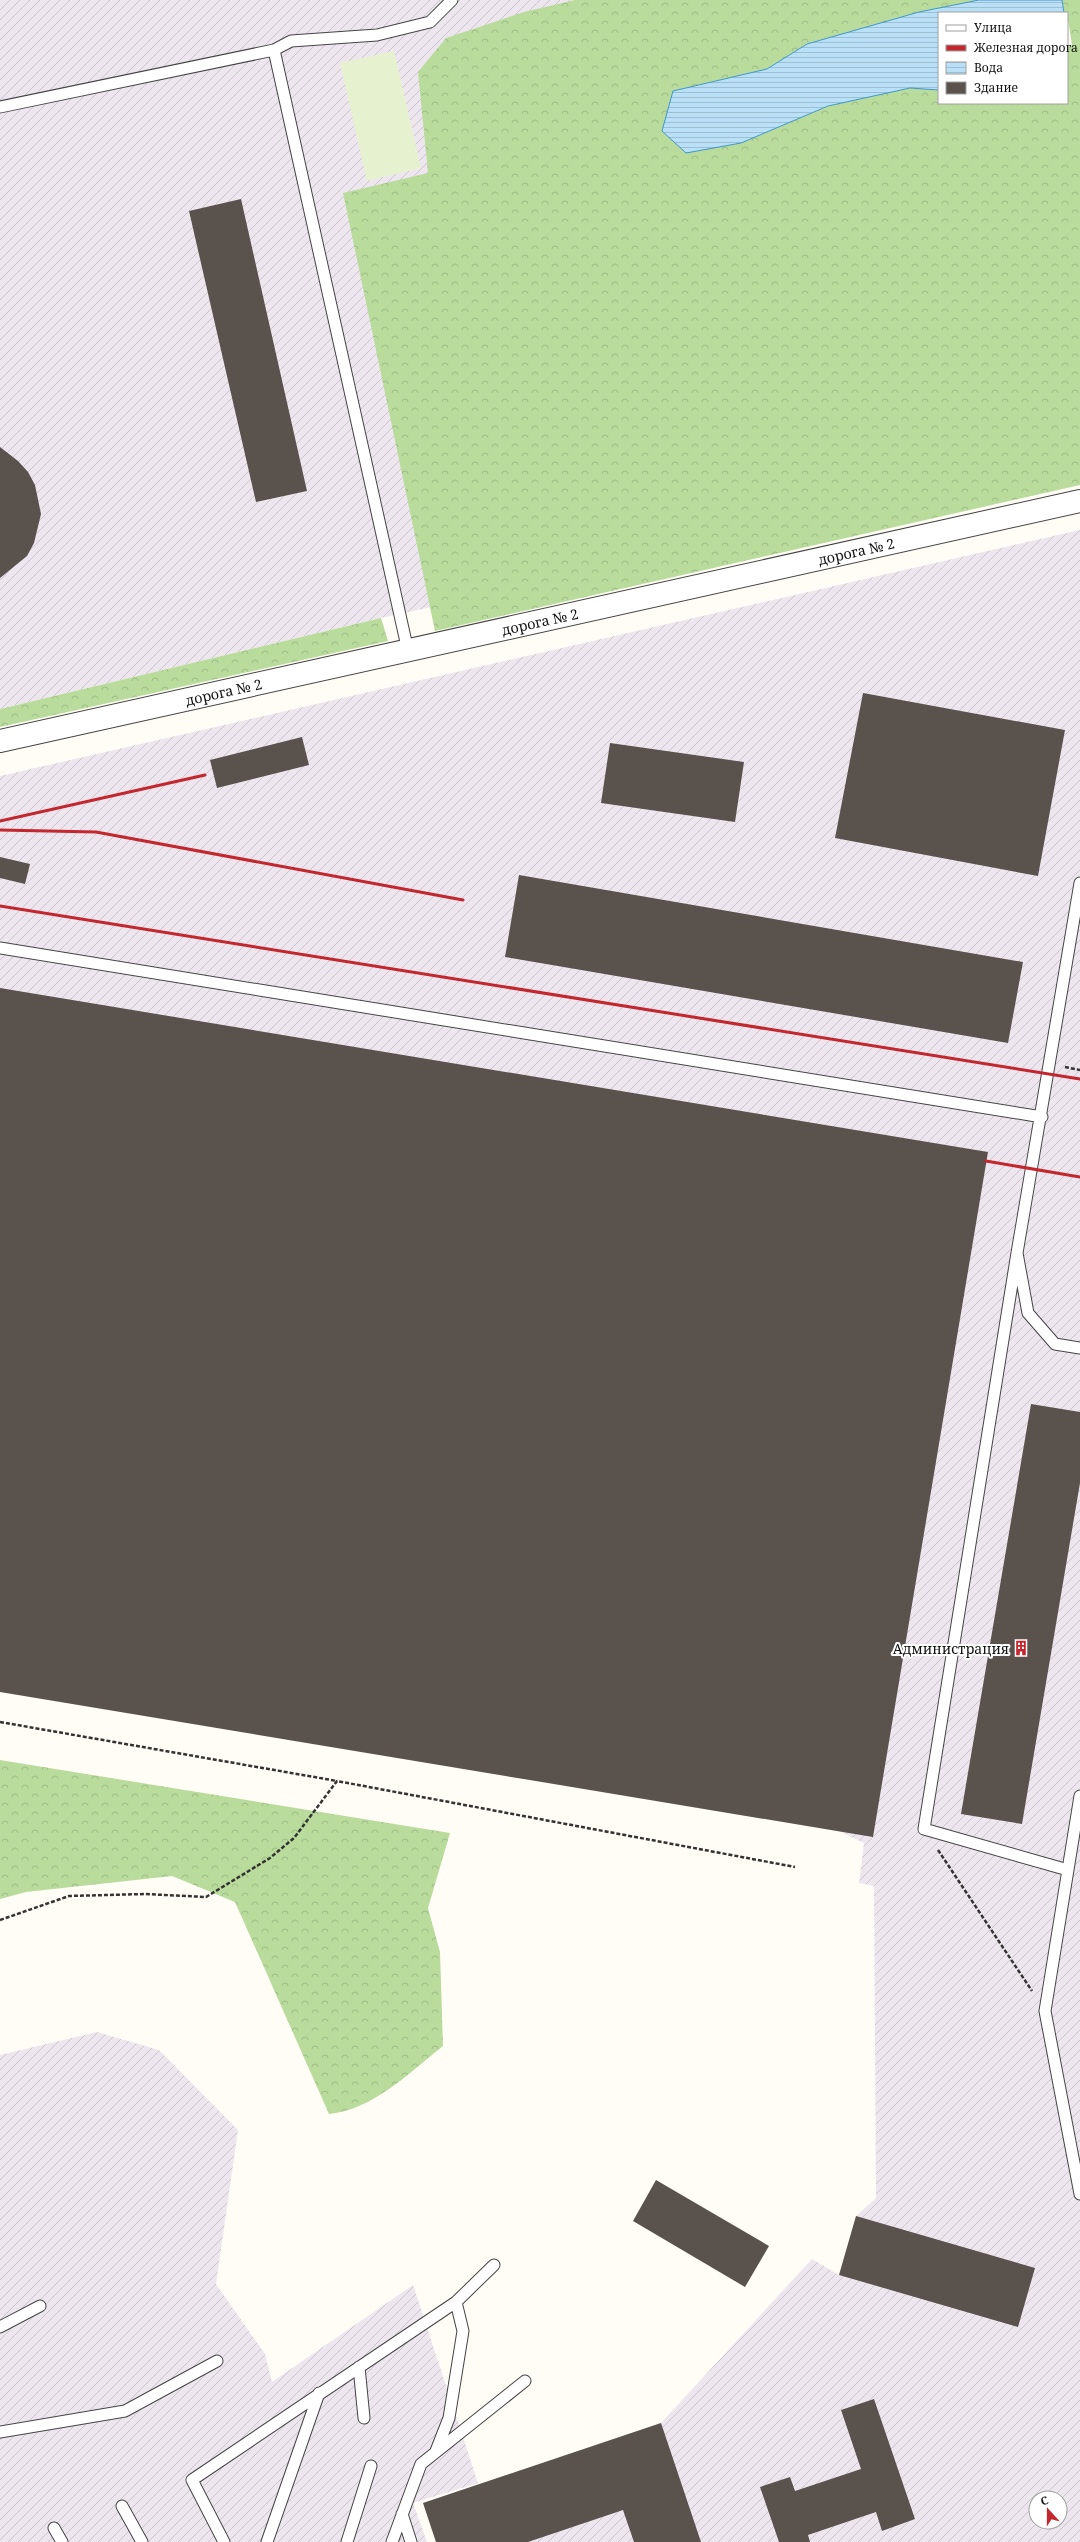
<svg xmlns="http://www.w3.org/2000/svg" width="1080" height="2542" font-family="'Noto Serif',serif">
	<style>
		.industrial { fill: url(#industrial-furrows); fill-rule: evenodd }
		.forest { fill: url(#forest-crowns) }
		.pitch { fill: #e6f2cf }
		.water { fill: url(#water-rules); stroke: #3f96cf }
		.building { fill: #5a524d }
		.lines { fill: none; stroke-linecap: round; stroke-linejoin: round }
		.lane-casing { stroke: #444; stroke-width: 13 }
		.street-casing { stroke: #444; stroke-width: 24 }
		.path { stroke: #333; stroke-width: 2.5; stroke-dasharray: 4 2; stroke-linecap: butt }
		.lane { stroke: #fff; stroke-width: 11 }
		.street { stroke: #fff; stroke-width: 22 }
		.rail { stroke: #c4262e; stroke-width: 3 }
		.labels { text-anchor: middle; dominant-baseline: central; stroke-width: 4; stroke-linejoin: round; paint-order: stroke }
		.street-label { font-size: 14px; fill: #111; stroke: #fff }
		.poi-label { font-size: 14px; fill: #111; stroke: #fff; text-anchor: end }
	</style>
	<defs>
		<pattern id="industrial-furrows" width="10" height="10" patternUnits="userSpaceOnUse"><rect width="10" height="10" fill="#eee6ef"/><path d="M-1 1l2-2M0 10L10 0M9 11l2-2" fill="none" stroke="#cbc4cc"/></pattern>
		<pattern id="forest-crowns" width="20" height="18" patternUnits="userSpaceOnUse"><rect width="20" height="18" fill="#b9dc9c"/><path d="M2 6a3 3 0 1 1 6 0M12 15a3 3 0 1 1 6 0" fill="none" stroke="#9ebc85"/></pattern>
		<pattern id="water-rules" width="6" height="5" patternUnits="userSpaceOnUse"><rect width="6" height="5" fill="#b9e0f7"/><path d="M0 2.5h6" fill="none" stroke="#9ebfd3"/></pattern>
	</defs>
	<rect width="100%" height="100%" fill="#fffdf5"/>
	<path class="industrial" d="M0 0H643L639 562 381 618 0 709Z
		M1080 530V2542H436L423 2503 661 2423 812 2259 839 2275 856 2216 876 2198 874 1886 859 1883 864 1843 839 1831 0 1690V776ZM1036 2498H1060V2522H1036Z
		M97 2032 159 2050 238 2130 216 2284 265 2354 272 2382 413 2285 478 2483 413 2503 427 2542H0V2055Z"/>
	<path class="forest" d="M575 0H979L919 12 807 44 767 69 673 91 741 143 828 106 910 88 939 90V103H1067V47L1072 45 1067 13H1064L1062 0H1080V485L435 631 343 193 428 173 418 72 446 38 524 12Z
		M381 618 388 641 0 727V709Z
		M0 1760 450 1833 428 1908 440 1952 443 2046C410 2072 373 2110 329 2114L235 1902 172 1876 26 1892 0 1899Z"/>
	<path class="pitch" d="M394 51 421 168 367 181 340 63Z"/>
	<path class="water" d="M979 0H1062L1064 13H939V90L910 88 828 106 741 143 686 153 662 131 673 91 767 69 807 44 919 12Z"/>
	<path class="building" d="M241 199 307 491 256 502 189 211Z
		M0 447 18 461 28 472 35 485 41 514 34 543 27 556 0 578Z
		M863 693 1065 730 1038 876 835 838Z
		M302 737 309 765 217 788 210 760Z
		M610 743 744 762 735 822 601 803Z
		M0 857 30 864 25 884 0 878Z
		M519 875 1023 962 1008 1043 505 957Z
		M0 988 988 1152 873 1837 0 1692Z
		M1031 1404 1080 1412V1483L1022 1824 961 1814Z
		M656 2180 769 2246 745 2287 633 2221Z
		M856 2216 1035 2268 1018 2327 839 2275Z
		M874 2399 915 2519 882 2531 876 2512 808 2535 810 2542H779L760 2487 790 2477 795 2491 861 2469 841 2410Z
		M661 2423 701 2542H634L623 2510 528 2542H436L423 2503Z"/>
	<g class="lines">
		<g class="lane-casing">
			<path id="lane" d="M274 50 291 41 377 35 430 22 452 0
				M0 107 274 50 408 651
				M1080 883 1017 1253 1028 1313 1055 1344 1080 1348
				M0 948 1042 1117
				M1017 1253 924 1829 1068 1870
				M1080 1796 1045 2011 1080 2194
				M0 2327 40 2306
				M359 2367 364 2418
				M0 2432 125 2411 217 2361
				M436 2451 449 2418 463 2331 456 2302
				M122 2506 142 2542
				M402 2514 411 2542
				M54 2528 62 2542
				M224 2542 192 2480 456 2302 494 2265
				M267 2542 319 2393
				M347 2542 371 2466
				M392 2542 421 2464 525 2381"/>
		</g>
		<g class="street-casing">
			<g id="street">
				<path id="s1" d="M0 741 1080 501"/>
			</g>
		</g>
		<path class="path" d="M1065 1067 1080 1070
			M0 1722 337 1781
			M938 1850 1032 1991
			M0 1920 69 1896 145 1894 206 1897 270 1858 294 1838 337 1781 795 1867"/>
		<use href="#lane" class="lane"/>
		<use href="#street" class="street"/>
		<path class="rail" d="M0 821 205 775
			M0 830 96 832 463 900
			M0 906 1080 1079
			M986 1161 1080 1177"/>
	</g>
	<defs>
		<g id="building-bare" transform="scale(1.2)"><path d="M-4-6H4V6H1V3H-1V6H-4ZM-2.5-4.3h1.7v1.8h-1.7ZM.8-4.3h1.7v1.8H.8ZM-2.5-1h1.7V.8h-1.7ZM.8-1h1.7V.8H.8Z" fill="#c4262e" stroke="#fff" stroke-width="2.5" paint-order="stroke"/></g>
	</defs>
	<g fill-rule="evenodd">
		<use href="#building-bare" x="1021" y="1648"/>
	</g>
	<g class="labels">
		<g class="street-label">
			<text stroke="none"><textPath href="#s1" startOffset="877">дорога № 2</textPath></text>
			<text stroke="none"><textPath href="#s1" startOffset="553">дорога № 2</textPath></text>
			<text stroke="none"><textPath href="#s1" startOffset="229">дорога № 2</textPath></text>
		</g>
		<g class="poi-label">
			<text x="1009" y="1648">Администрация</text>
		</g>
	</g>
	<rect x="938" y="12" width="130" height="92" fill="#ffffff" stroke="#a0a0a0"/>
	<rect x="946" y="25" width="20" height="6" fill="#ffffff" stroke="#a0a0a0"/>
	<text x="974" y="32" font-size="12" fill="#111111">Улица</text>
	<rect x="946" y="45" width="20" height="6" fill="#c4262e" stroke="#a0a0a0"/>
	<text x="974" y="52" font-size="12" fill="#111111">Железная дорога</text>
	<rect x="946" y="62" width="20" height="12" fill="url(#water-rules)" stroke="#a0a0a0"/>
	<text x="974" y="72" font-size="12" fill="#111111">Вода</text>
	<rect x="946" y="82" width="20" height="12" fill="#5a524d" stroke="#a0a0a0"/>
	<text x="974" y="92" font-size="12" fill="#111111">Здание</text>
	<g transform="translate(1048 2510) rotate(339)"><circle r="19" fill="#ffffff" stroke="#a0a0a0"/>
	<path d="M0-3L7 15L0 10L-7 15Z" fill="#c4262e"/>
	<text y="-6" font-size="11" font-weight="bold" text-anchor="middle" fill="#111111">С</text>
	</g>
</svg>
